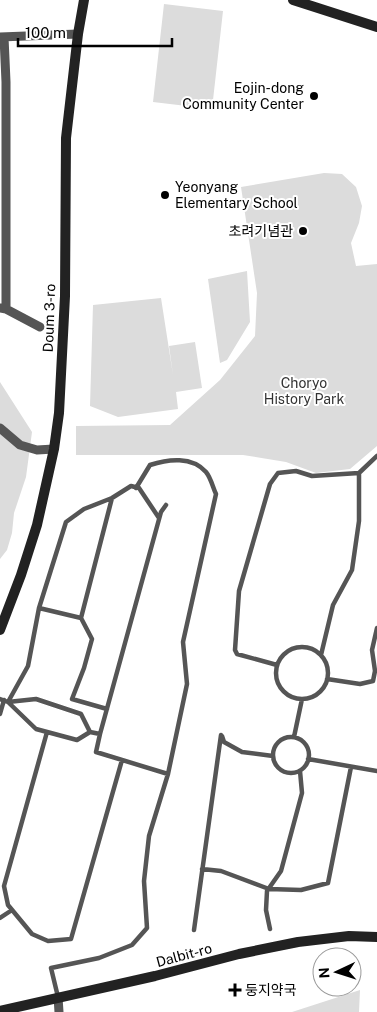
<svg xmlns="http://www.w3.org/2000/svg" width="377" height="1012" font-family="'Public Sans','Noto Sans KR',sans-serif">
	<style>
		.green { fill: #dcdcdc }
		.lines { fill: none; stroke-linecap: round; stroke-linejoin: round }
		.lane { stroke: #555; stroke-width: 4.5 }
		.street { stroke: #555; stroke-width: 9 }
		.secondary { stroke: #222; stroke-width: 10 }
		.poi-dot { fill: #000; stroke: #fff; stroke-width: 2 }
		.labels { text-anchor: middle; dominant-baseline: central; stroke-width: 4; stroke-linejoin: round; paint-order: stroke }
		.poi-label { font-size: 14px; fill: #000; stroke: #fff; text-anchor: end }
		.street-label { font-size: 14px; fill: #000; stroke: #fff }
		.park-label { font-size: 14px; fill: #333; stroke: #fff }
	</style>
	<rect width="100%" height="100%" fill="#fff"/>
	<path class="green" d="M164 4 223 11 212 109 153 102Z
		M324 173 342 174 356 187 362 206 359 223 351 243 356 266 377 264V446L350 469 316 473 286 462 243 455H76V426L170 425 220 380 255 336 257 293 241 187Z
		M247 271 250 322 227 360 220 363 208 279Z
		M161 298 173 375 169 346 195 342 202 388 176 392 178 409 118 417 90 406 93 305Z
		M0 382 32 432 26 477 14 513 12 533 7 550 0 559Z
		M360 990 359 1012H292Z"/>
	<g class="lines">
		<path class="lane" d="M166 505 161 512 100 734 96 752 168 774
			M39 608 81 618
			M276 673a26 26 0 1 1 52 0a26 26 0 1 1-52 0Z
			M321 655 333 605 352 570 359 521V473
			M277 665 237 654 235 650 239 591 270 484 278 473 296 471 312 476 359 473 377 456
			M327 679 360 684 373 681 375 671 372 650 377 628
			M0 699 8 702 36 699 81 714 90 732
			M8 702 28 666 39 608 66 522 84 509 112 498
			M8 702 36 729 77 740 90 732 100 734
			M107 709 72 699 84 668 92 639 81 618 112 498 131 486 139 488 159 518
			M0 714 4 700
			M47 732 4 886 8 905 32 934 48 941 71 939 122 760
			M222 736 224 742 242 752 273 756
			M273 755a18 18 0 1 1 36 0a18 18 0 1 1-36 0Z
			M294 737 302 699
			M308 759 377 771
			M202 869 221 871 269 889 301 890 328 883 351 767
			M0 918 12 910
			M270 929 266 910 267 891 281 871 302 793 300 771
			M194 930 221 735
			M58 997 51 968 99 958 132 945 147 928 144 881 149 836 168 774 187 684 183 642 216 494C213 488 211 478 206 472 192 456 168 459 150 465L136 488"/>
		<path class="street" d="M0 37 78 34
			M4 37 6 82V309
			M0 308 6 309 40 327
			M0 428 20 445 37 450 54 449
			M58 997 59 1012"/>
		<path class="secondary" d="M293 0 377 27
			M0 630 21 575 37 525 54 449 59 413 65 296 66 138 78 34 84 0
			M0 1011 155 976 239 954 298 942 349 936 377 937"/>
	</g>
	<g class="poi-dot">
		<circle cx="314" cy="96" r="5"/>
		<circle cx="165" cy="195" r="5"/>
		<circle cx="303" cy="231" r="5"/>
		<path d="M232.5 982.5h5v5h5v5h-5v5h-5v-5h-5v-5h5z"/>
	</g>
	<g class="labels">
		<g class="poi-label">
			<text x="304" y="88">Eojin-dong<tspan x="304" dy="16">Community Center</tspan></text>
			<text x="175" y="187" text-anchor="start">Yeonyang<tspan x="175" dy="16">Elementary School</tspan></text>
			<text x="293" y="231">초려기념관</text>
			<text x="245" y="990" text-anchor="start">둥지약국</text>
		</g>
		<g class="street-label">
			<text transform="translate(49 318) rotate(-88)">Doum 3-ro</text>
			<text transform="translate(184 955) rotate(-15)">Dalbit-ro</text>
		</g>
		<g class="park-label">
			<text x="304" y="383">Choryo<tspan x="304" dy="16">History Park</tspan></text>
		</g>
	</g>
	<g transform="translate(337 972) rotate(266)"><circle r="24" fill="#ffffff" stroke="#999999"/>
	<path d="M0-4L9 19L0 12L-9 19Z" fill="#000000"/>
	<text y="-8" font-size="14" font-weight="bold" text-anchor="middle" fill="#000000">N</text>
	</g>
	<path d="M18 38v8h154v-8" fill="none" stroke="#000000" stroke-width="2.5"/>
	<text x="25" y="38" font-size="15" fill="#000000" stroke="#ffffff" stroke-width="4" paint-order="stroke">100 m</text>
</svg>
